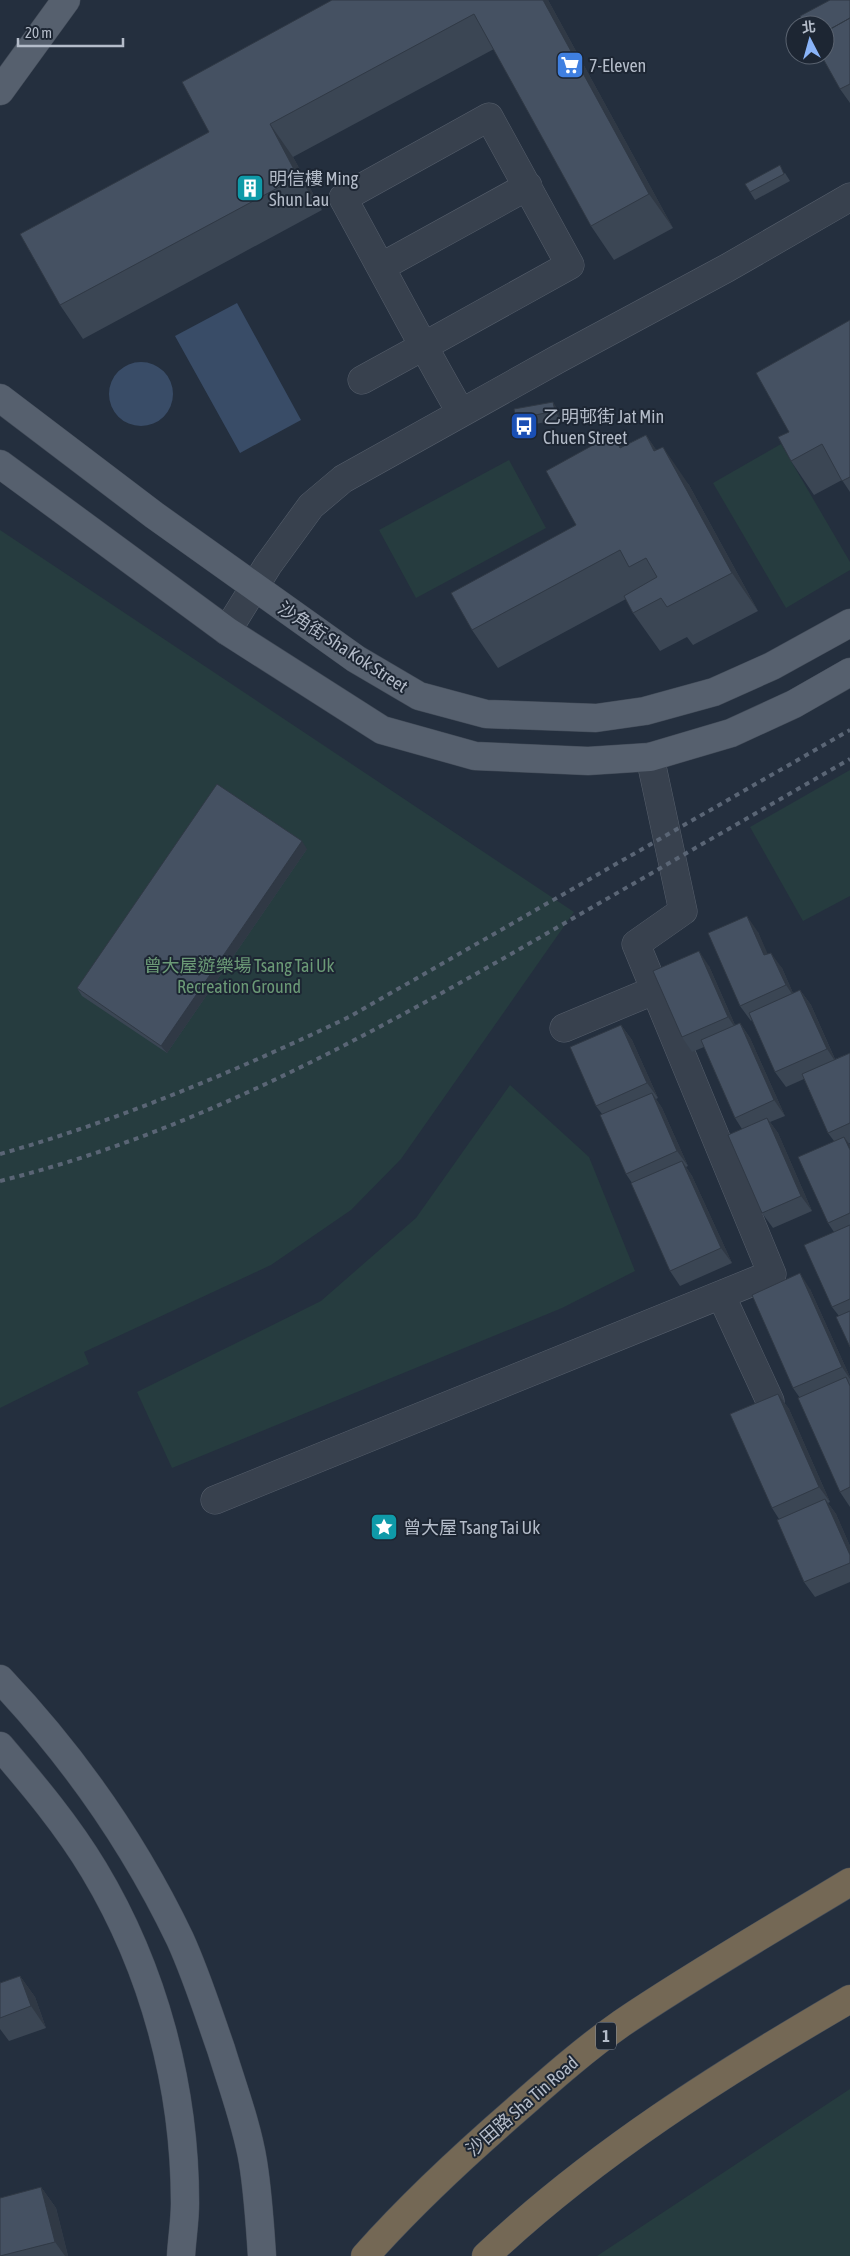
<svg xmlns="http://www.w3.org/2000/svg" width="850" height="2256" font-family="'Asap Condensed','Noto Sans TC',sans-serif">
	<style>
		.green { fill: #263c3f }
		.water { fill: #394c67 }
		.lines { fill: none; stroke-linecap: round; stroke-linejoin: round }
		.minor-casing { stroke: #565f6c; stroke-width: 29 }
		.major-casing { stroke: #414a57; stroke-width: 29 }
		.highway-casing { stroke: #434c59; stroke-width: 29 }
		.minor { stroke: #38414e; stroke-width: 28 }
		.major { stroke: #56606e; stroke-width: 28 }
		.highway { stroke: #746855; stroke-width: 28 }
		.rail { stroke: #5a6575; stroke-width: 4; stroke-dasharray: 5 5; stroke-linecap: butt }
		.wall { fill: #3b4654 }
		.shaded-wall { fill: #303945 }
		.building { fill: #455162; stroke: #303945 }
		.labels { text-anchor: middle; dominant-baseline: central; stroke-width: 4; stroke-linejoin: round; paint-order: stroke }
		.shield { fill: #1d2633; stroke: #878f9c; stroke-width: 1 }
		.shield-label { font-size: 16px; font-weight: bold; fill: #b4bcc9 }
		.poi-label { font-size: 18px; fill: #b4bcc9; stroke: #1d2633; text-anchor: start }
		.street-label { font-size: 18px; fill: #b4bcc9; stroke: #1d2633 }
		.park-label { font-size: 18px; fill: #6b9a76; stroke: #1d2633 }
	</style>
	<rect width="100%" height="100%" fill="#242f3e"/>
	<path class="green" d="M781 444 850 562V570L786 608 713 483Z
		M509 460 546 528 416 598 379 530Z
		M0 530 574 912 401 1159 351 1210 271 1265 84 1352 89 1364 0 1408Z
		M850 770V896L803 921 750 827Z
		M510 1085 589 1157 635 1271 562 1308 172 1468 137 1392 321 1301 416 1218Z
		M850 2089V2256H597Z"/>
	<path class="water" d="M237 303 301 420 240 453 175 336Z
		M109 394a32 32 0 1 1 64 0a32 32 0 1 1-64 0Z"/>
	<g class="lines">
		<g class="minor-casing">
			<path id="minor" d="M381 267 528 186
				M362 380 444 335 570 265 489 117 343 198C382 269 420 342 461 413
				M227 631 268 565 311 506 343 479 558 359 727 268 850 197
				M564 1028 655 990
				M721 1295 770 1401
				M215 1500 772 1274 636 944 683 911 650 757"/>
		</g>
		<g class="major-casing">
			<path id="major" d="M0 91 66 0
				M0 398 154 515 356 659 419 696 486 714 596 718 645 711 714 692 772 666 850 623
				M0 464 227 631 382 730 475 756 588 761 650 757 731 733 794 704 850 672
				M0 1679C73 1756 134 1843 180 1939 196 1974 208 2012 221 2049 232 2085 247 2125 253 2162 258 2193 260 2225 262 2256
				M0 1746C34 1786 67 1825 94 1870 154 1970 185 2087 185 2203 185 2221 182 2238 181 2256"/>
		</g>
		<g class="highway-casing">
			<path id="highway" d="M365 2256C412 2203 464 2155 517 2109 551 2079 585 2049 622 2023 696 1973 774 1928 850 1882
				M486 2256C594 2154 721 2074 850 1999"/>
		</g>
		<use href="#minor" class="minor"/>
		<use href="#major" class="major"/>
		<use href="#highway" class="highway"/>
		<path class="rail" d="M0 1154C120 1120 236 1071 349 1017L850 730
			M0 1181C193 1133 368 1036 539 938 643 878 746 819 850 759"/>
	</g>
	<path class="wall" d="M332 0H548L673 228 614 260 591 226 494 49 293 157 322 210 83 339 60 305 209 132Z
		M850 0V103L840 89Z
		M785 173 790 181 755 200 750 192Z
		M850 320V492L842 480 814 495 791 461 789 432Z
		M558 410 560 419 521 427 516 419Z
		M613 434 622 447 646 435 656 450 689 485 758 611 693 645 687 637 660 651 633 613 626 599 498 668 472 630 576 525Z
		M307 849 167 1053 82 996 77 988Z
		M758 932 767 954 782 968 793 993 800 990 811 1005 835 1059 850 1053V1143H849L850 1145V1347L839 1316 832 1307 834 1232 828 1223 834 1141 828 1133 804 1079 786 1087 775 1072 752 1020 751 1021 740 1006Z
		M709 966 735 1025 740 1023 750 1038 785 1116 770 1122 778 1133 812 1211 773 1228 762 1213 742 1129 735 1118 704 1047 692 1052 682 1037Z
		M621 1025 632 1040 658 1098 656 1099 662 1108 688 1166 686 1167 692 1176 732 1263 680 1286 670 1271 632 1183 626 1174 602 1114 596 1106Z
		M810 1289 850 1377V1507L840 1492 800 1398 793 1388Z
		M778 1394 789 1409 830 1502 828 1503 836 1514 850 1546V1582L815 1597 804 1582 779 1519 772 1508Z
		M20 1976 35 1997 46 2028 9 2041 0 2029V1983Z
		M41 2187 56 2208 68 2256H0Z"/>
	<path class="shaded-wall" d="M543 0H548L673 228 649 194Z
		M270 124 293 157 322 210 298 177Z
		M553 402 558 410 560 419 555 411Z
		M613 434 640 472 620 448Z
		M646 435 672 473 654 451Z
		M663 447 689 485 758 611 732 573Z
		M302 841 307 849 167 1053 161 1046Z
		M747 916 758 932 775 970 764 955Z
		M699 951 709 966 738 1032 728 1017Z
		M771 953 782 968 796 1000 786 985Z
		M800 990 811 1005 837 1064 827 1049Z
		M740 1023 750 1038 785 1116 774 1100Z
		M621 1025 632 1040 658 1098 647 1083Z
		M652 1093 662 1108 688 1166 677 1151Z
		M767 1118 778 1133 812 1211 801 1196Z
		M844 1137 850 1145V1150Z
		M682 1161 692 1176 732 1263 721 1248Z
		M800 1273 810 1289 850 1377V1379L842 1367Z
		M778 1394 789 1409 830 1502 819 1487Z
		M825 1499 836 1514 850 1546V1555Z
		M20 1976 35 1997 46 2028 31 2006Z
		M41 2187 56 2208 68 2256H65L55 2242Z"/>
	<path class="building" d="M332 0H543L649 194 591 226 474 14 270 124 298 177 60 305 20 234 209 132 182 82Z
		M830 0H850V18L825 32V25H805L800 16Z
		M850 18V84L840 89 821 55H825V32Z
		M780 165 784 174 750 192 745 184Z
		M850 320V477L842 481 822 444 791 461 778 437 789 432 756 373Z
		M553 402 555 411 516 419 514 409Z
		M613 434 620 448 646 435 654 451 663 447 732 573 667 607 661 598 633 613 624 596 657 577 646 558 629 567 620 550 472 630 451 593 576 525 546 471Z
		M217 784 302 841 161 1046 77 988Z
		M747 916 764 955 771 953 786 985 740 1006 708 933Z
		M699 951 728 1017 682 1037 653 971Z
		M800 990 827 1049 775 1072 749 1013Z
		M740 1023 774 1100 735 1118 701 1040Z
		M621 1025 647 1083 596 1106 570 1047Z
		M850 1053V1123L828 1133 802 1074Z
		M652 1093 677 1151 626 1174 600 1115Z
		M767 1118 801 1196 762 1213 728 1135Z
		M844 1137 850 1150V1213L828 1223 798 1157Z
		M682 1161 721 1248 670 1271 631 1183Z
		M850 1225V1299L832 1307 804 1245Z
		M800 1273 842 1367 793 1388 752 1295Z
		M850 1311V1347L836 1317Z
		M846 1377 850 1386V1487L840 1492 798 1398Z
		M778 1394 819 1487 772 1508 730 1414Z
		M825 1499 850 1555V1563L804 1582 777 1520Z
		M20 1976 31 2006 0 2018V1983Z
		M41 2187 55 2242 0 2256V2198Z"/>
	<defs>
		<g id="supermarket-square" transform="scale(1.4375)"><rect x="-9" y="-9" width="18" height="18" rx="4" fill="#3f7fe0" stroke="#1d2633"/><path d="M-6-5.5h2.5l.6 2H6L4.5 2H-2.5L-4.4-4H-6ZM-1.5 3.2a1.3 1.3 0 1 0 .1 0ZM3 3.2a1.3 1.3 0 1 0 .1 0Z" fill="#fff"/></g>
		<g id="building-square" transform="scale(1.4375)"><rect x="-9" y="-9" width="18" height="18" rx="4" fill="#0f9aa8" stroke="#1d2633"/><path d="M-4-6H4V6H1V3H-1V6H-4ZM-2.5-4.3h1.7v1.8h-1.7ZM.8-4.3h1.7v1.8H.8ZM-2.5-1h1.7V.8h-1.7ZM.8-1h1.7V.8H.8Z" fill="#fff"/></g>
		<g id="bus-square" transform="scale(1.4375)"><rect x="-9" y="-9" width="18" height="18" rx="4" fill="#1a4fb4" stroke="#1d2633"/><path d="M-5-6H5V4H4V6H2V4H-2V6H-4V4H-5ZM-3.5-4V0h7V-4ZM-3.5 1.2v1.5H-2V1.2ZM2 1.2v1.5H3.5V1.2Z" fill="#fff"/></g>
		<g id="sight-square" transform="scale(1.4375)"><rect x="-9" y="-9" width="18" height="18" rx="4" fill="#0f9aa8" stroke="#1d2633"/><path d="M0-6L1.8-2.2L6-1.7L2.9 1.2L3.7 5.4L0 3.3L-3.7 5.4L-2.9 1.2L-6-1.7L-1.8-2.2Z" fill="#fff"/></g>
	</defs>
	<g fill-rule="evenodd">
		<use href="#supermarket-square" x="570" y="65"/>
		<use href="#building-square" x="250" y="188"/>
		<use href="#bus-square" x="524" y="426"/>
		<use href="#sight-square" x="384" y="1527"/>
	</g>
	<g class="labels">
		<rect class="shield" x="596" y="2022.5" width="20" height="27" rx="4"/>
		<g class="shield-label">
			<text x="606" y="2036">1</text>
		</g>
		<g class="poi-label">
			<text x="589" y="65">7-Eleven</text>
			<text x="269" y="178">明信樓 Ming<tspan x="269" dy="21">Shun Lau</tspan></text>
			<text x="543" y="416">乙明邨街 Jat Min<tspan x="543" dy="21">Chuen Street</tspan></text>
			<text x="403" y="1527">曾大屋 Tsang Tai Uk</text>
		</g>
		<g class="street-label">
			<text transform="translate(343 647) rotate(33)">沙角街 Sha Kok Street</text>
			<text transform="translate(522 2106) rotate(-41)">沙田路 Sha Tin Road</text>
		</g>
		<g class="park-label">
			<text x="239" y="965">曾大屋遊樂場 Tsang Tai Uk<tspan x="239" dy="21">Recreation Ground</tspan></text>
		</g>
	</g>
	<g transform="translate(810 40) rotate(354)"><circle r="24" fill="#1d2633" stroke="#59626f"/>
	<path d="M0-4L9 19L0 12L-9 19Z" fill="#8ab4f8"/>
	<text y="-8" font-size="14" font-weight="bold" text-anchor="middle" fill="#b4bcc9">北</text>
	</g>
	<path d="M18 38v8h105v-8" fill="none" stroke="#b4bcc9" stroke-width="2.5"/>
	<text x="25" y="38" font-size="15" fill="#b4bcc9" stroke="#1d2633" stroke-width="4" paint-order="stroke">20 m</text>
</svg>
